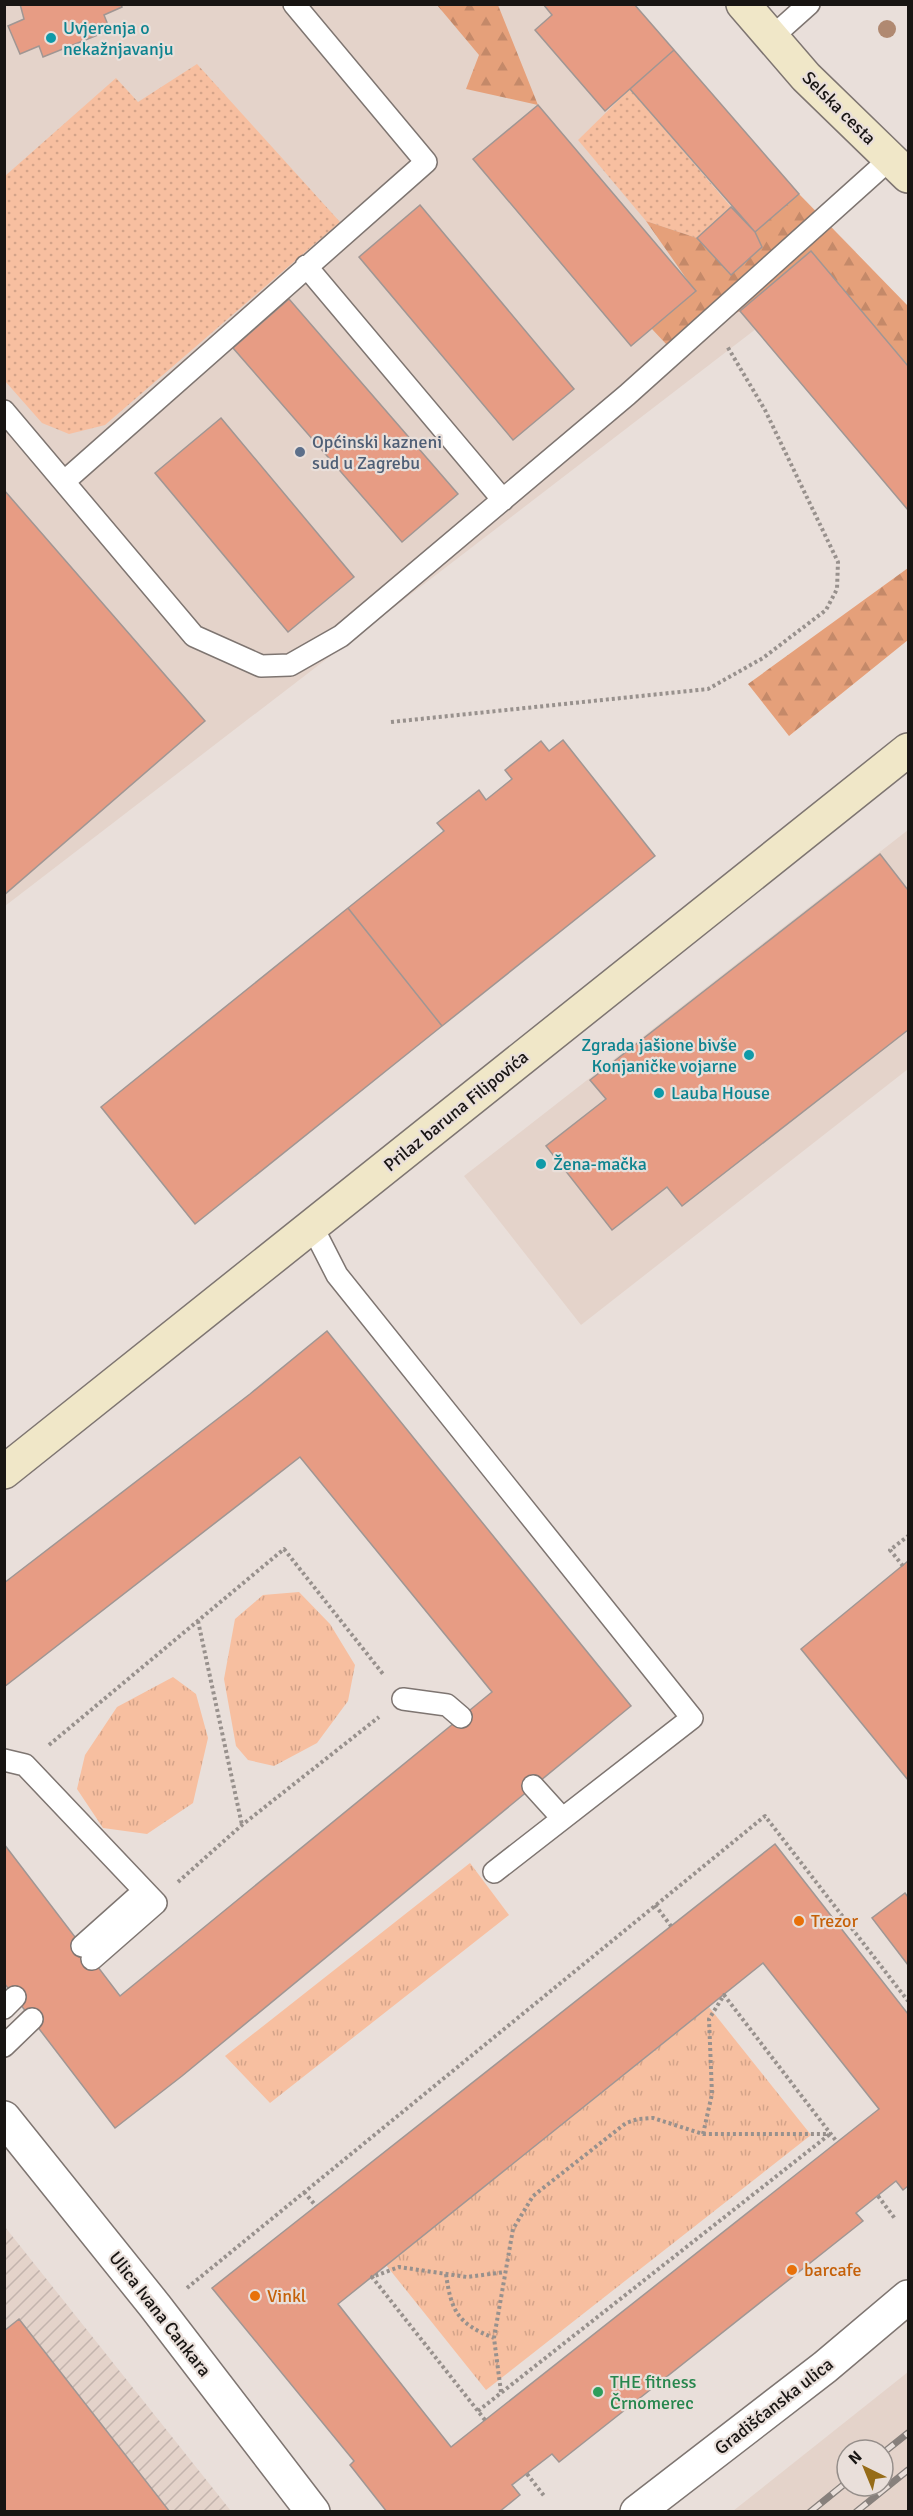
<svg xmlns="http://www.w3.org/2000/svg" width="913" height="2516" font-family="Signika,sans-serif">
	<style>
		.built { fill: #e4d3ca; fill-rule: evenodd }
		.industrial { fill: url(#industrial-furrows) }
		.grass { fill: url(#grass-dots) }
		.forest { fill: url(#forest-firs) }
		.park { fill: url(#park-tufts) }
		.building { fill: #e79c84; stroke: #a09693; stroke-width: 1.5; fill-rule: evenodd }
		.lines { fill: none; stroke-linecap: round; stroke-linejoin: round }
		.lane-casing { stroke: #7e7571; stroke-width: 24 }
		.street-casing { stroke: #7e7571; stroke-width: 36 }
		.secondary-casing { stroke: #7e7571; stroke-width: 36 }
		.path { stroke: #98918d; stroke-width: 4; stroke-dasharray: 3 3; stroke-linecap: butt }
		.lane { stroke: #fff; stroke-width: 21 }
		.street { stroke: #fff; stroke-width: 33 }
		.secondary { stroke: #f0e7c8; stroke-width: 33 }
		.rail-casing { stroke: #87807c; stroke-width: 7 }
		.rail { stroke: #e9dfda; stroke-width: 4.5; stroke-dasharray: 14; stroke-linecap: butt }
		.tree { fill: #b08971 }
		.culture-dot { fill: #0f9aa8; stroke: #e9dfda; stroke-width: 2 }
		.service-dot { fill: #5c6f8a; stroke: #e9dfda; stroke-width: 2 }
		.food-dot { fill: #e8710a; stroke: #e9dfda; stroke-width: 2 }
		.leisure-dot { fill: #2e9e5b; stroke: #e9dfda; stroke-width: 2 }
		.labels { text-anchor: middle; dominant-baseline: central; stroke-width: 4.5; stroke-linejoin: round; paint-order: stroke }
		.culture-label { font-size: 18px; fill: #0d838f; stroke: #e9dfda; text-anchor: start }
		.street-label { font-size: 18px; fill: #181513; stroke: #e9dfda }
		.service-label { font-size: 18px; fill: #4e5e75; stroke: #e9dfda; text-anchor: start }
		.food-label { font-size: 18px; fill: #c56008; stroke: #e9dfda; text-anchor: start }
		.leisure-label { font-size: 18px; fill: #27864d; stroke: #e9dfda; text-anchor: start }
	</style>
	<defs>
		<pattern id="industrial-furrows" width="10" height="10" patternUnits="userSpaceOnUse" patternTransform="scale(1.5)"><rect width="10" height="10" fill="#e4d3ca"/><path d="M-1 1l2-2M0 10L10 0M9 11l2-2" fill="none" stroke="#c3b4ad"/></pattern>
		<pattern id="grass-dots" width="8" height="8" patternUnits="userSpaceOnUse" patternTransform="scale(1.5)"><rect width="8" height="8" fill="#f7bfa0"/><path d="M2 2h.1M6 6h.1" fill="none" stroke="#d3a389" stroke-width="1.8" stroke-linecap="round"/></pattern>
		<pattern id="forest-firs" width="22" height="20" patternUnits="userSpaceOnUse" patternTransform="scale(1.5)"><rect width="22" height="20" fill="#e5a07a"/><path d="M5 1l3.5 6h-7zM16 11l3.5 6h-7z" fill="#c48969"/></pattern>
		<pattern id="park-tufts" width="24" height="20" patternUnits="userSpaceOnUse" patternTransform="scale(1.5)"><rect width="24" height="20" fill="#f7bfa0"/><path d="M3 7l-1-3M5 7V3M7 7l1-3M15 17l-1-3M17 17v-4M19 17l1-3" fill="none" stroke="#d3a389"/></pattern>
	</defs>
	<rect width="100%" height="100%" fill="#e9dfda"/>
	<path class="built" d="M5 5H634L799 194 856 252 5 906Z
		M908 830V1069L581 1325 464 1176Z
		M908 2372V2511H733ZM847 2450H883V2486H847Z"/>
	<path class="industrial" d="M5 2227 231 2511H5Z"/>
	<path class="grass" d="M197 64 340 222 105 425 69 434 42 423 5 381V176L116 78 138 102Z
		M630 89 731 207 697 238 646 221 578 140Z"/>
	<path class="forest" d="M437 5H498L538 105 466 89 479 55Z
		M799 194 908 306V366L811 251 740 311 667 345 651 328 695 291 646 221 697 238 731 275 762 247 755 232Z
		M908 568V640L789 736 748 684Z"/>
	<path class="park" d="M299 1592 330 1624 355 1665 348 1701 317 1743 274 1766 248 1760 236 1746 224 1679 235 1619 263 1595Z
		M173 1677 196 1694 208 1738 193 1803 147 1834 103 1828 77 1789 85 1755 117 1707Z
		M470 1863 509 1915 270 2103 225 2056Z
		M709 2007 811 2135 486 2390 386 2265Z"/>
	<path class="building" d="M121 4 122 7 104 15 110 30 43 57 39 46 20 54 8 26 24 19 20 4Z
		M543 4H634L674 50 605 111 535 30 552 15Z
		M674 50 799 194 755 232 630 89Z
		M538 105 696 291 631 346 473 159Z
		M420 205 574 389 513 440 359 257Z
		M731 207 755 232 762 247 731 275 697 238Z
		M811 251 908 366V510L740 311Z
		M289 299 458 494 402 542 233 348Z
		M221 418 354 577 288 632 155 473Z
		M4 490 205 721 4 895Z
		M563 740 655 856 442 1026 348 908 444 831 437 823 479 790 486 800 512 779 505 770 541 741 549 751Z
		M880 854 908 890V1030L682 1206 667 1187 612 1230 546 1146 606 1099 590 1080Z
		M348 908 442 1026 195 1224 101 1107Z
		M327 1331 631 1706 182 2076 115 2128 4 1983V1844L120 1996 492 1692 300 1457 4 1687V1583L250 1394Z
		M908 1561V1780L801 1649Z
		M775 1844 908 2014V2186L903 2190 896 2181 856 2213 863 2221 621 2413 559 2462 552 2454 512 2485 520 2495 499 2512H387L350 2465 354 2461 212 2288ZM763 1963 879 2109 451 2447 338 2304Z
		M905 1893 908 1897V1965L872 1918Z
		M19 2319 170 2512H4V2331Z"/>
	<g class="lines">
		<g class="lane-casing">
			<path id="lane" d="M771 38 809 4
				M306 266 503 500
				M4 411 194 636 261 666 290 665 341 636 627 395 890 159
				M66 480 426 162 294 4
				M312 1226 337 1275 692 1718 494 1872
				M403 1699 447 1705 461 1717
				M4 1760 25 1765 156 1903 92 1959
				M533 1786 562 1818
				M82 1946 137 1897
				M4 2008 15 1997
				M4 2046 32 2019"/>
		</g>
		<g class="street-casing">
			<path id="street" d="M4 2118 155 2306 313 2512
				M637 2512 825 2367 908 2297"/>
		</g>
		<g class="secondary-casing">
			<path id="secondary" d="M743 4 806 77 908 176
				M4 1472 908 750"/>
		</g>
		<path class="path" d="M391 722 708 689 763 658 826 610 837 589 838 562 765 410 727 346
			M903 1566 890 1550 908 1536
			M198 1621 242 1825
			M49 1745 284 1549 383 1674
			M178 1882 242 1825 379 1717
			M655 1905 671 1926
			M703 2134 712 2094 709 2019 724 1995 837 2142
			M304 2192 316 2206
			M878 2196 896 2220
			M446 2274C451 2311 458 2324 494 2338
			M187 2288 765 1816 908 2001
			M501 2392 494 2338 513 2229 533 2196 626 2123 638 2119 653 2118 703 2134H830
			M478 2411 830 2134
			M485 2420 372 2277 399 2267 467 2277 505 2272
			M527 2474 545 2497"/>
		<use href="#lane" class="lane"/>
		<use href="#street" class="street"/>
		<use href="#secondary" class="secondary"/>
		<g class="rail-casing">
			<path id="rail" d="M883 2453 908 2433
				M810 2512 847 2482
				M856 2512 908 2470"/>
		</g>
		<use href="#rail" class="rail"/>
	</g>
	<circle class="tree" cx="887" cy="29" r="9"/>
	<g class="culture-dot">
		<circle cx="51" cy="38" r="6"/>
		<circle cx="749" cy="1055" r="6"/>
		<circle cx="659" cy="1093" r="6"/>
		<circle cx="541" cy="1164" r="6"/>
	</g>
	<circle class="service-dot" cx="300" cy="452" r="6"/>
	<g class="food-dot">
		<circle cx="799" cy="1921" r="6"/>
		<circle cx="792" cy="2270" r="6"/>
		<circle cx="255" cy="2296" r="6"/>
	</g>
	<circle class="leisure-dot" cx="598" cy="2392" r="6"/>
	<g class="labels">
		<g class="culture-label">
			<text x="63" y="28">Uvjerenja o<tspan x="63" dy="21">nekažnjavanju</tspan></text>
			<text x="737" y="1045" text-anchor="end">Zgrada jašione bivše<tspan x="737" dy="21">Konjaničke vojarne</tspan></text>
			<text x="671" y="1093">Lauba House</text>
			<text x="553" y="1164">Žena-mačka</text>
		</g>
		<g class="street-label">
			<text transform="translate(839 108) rotate(45)">Selska cesta</text>
			<text transform="translate(456 1111) rotate(-39)">Prilaz baruna Filipovića</text>
			<text transform="translate(160 2314) rotate(52)">Ulica Ivana Cankara</text>
			<text transform="translate(774 2406) rotate(-38)">Gradišćanska ulica</text>
		</g>
		<g class="service-label">
			<text x="312" y="442">Općinski kazneni<tspan x="312" dy="21">sud u Zagrebu</tspan></text>
		</g>
		<g class="food-label">
			<text x="811" y="1921">Trezor</text>
			<text x="804" y="2270">barcafe</text>
			<text x="267" y="2296">Vinkl</text>
		</g>
		<g class="leisure-label">
			<text x="610" y="2382">THE fitness<tspan x="610" dy="21">Črnomerec</tspan></text>
		</g>
	</g>
	<rect width="913" height="2516" fill="none" stroke="#181513" stroke-width="12"/>
	<g transform="translate(865 2468) rotate(317)"><circle r="28" fill="#e9dfda" stroke="#958e8a" stroke-width="1.5"/>
	<path d="M0-4.5L10 22L0 15L-10 22Z" fill="#966c18"/>
	<text y="-9" font-size="16" font-weight="bold" text-anchor="middle" fill="#181513">N</text>
	</g>
</svg>
